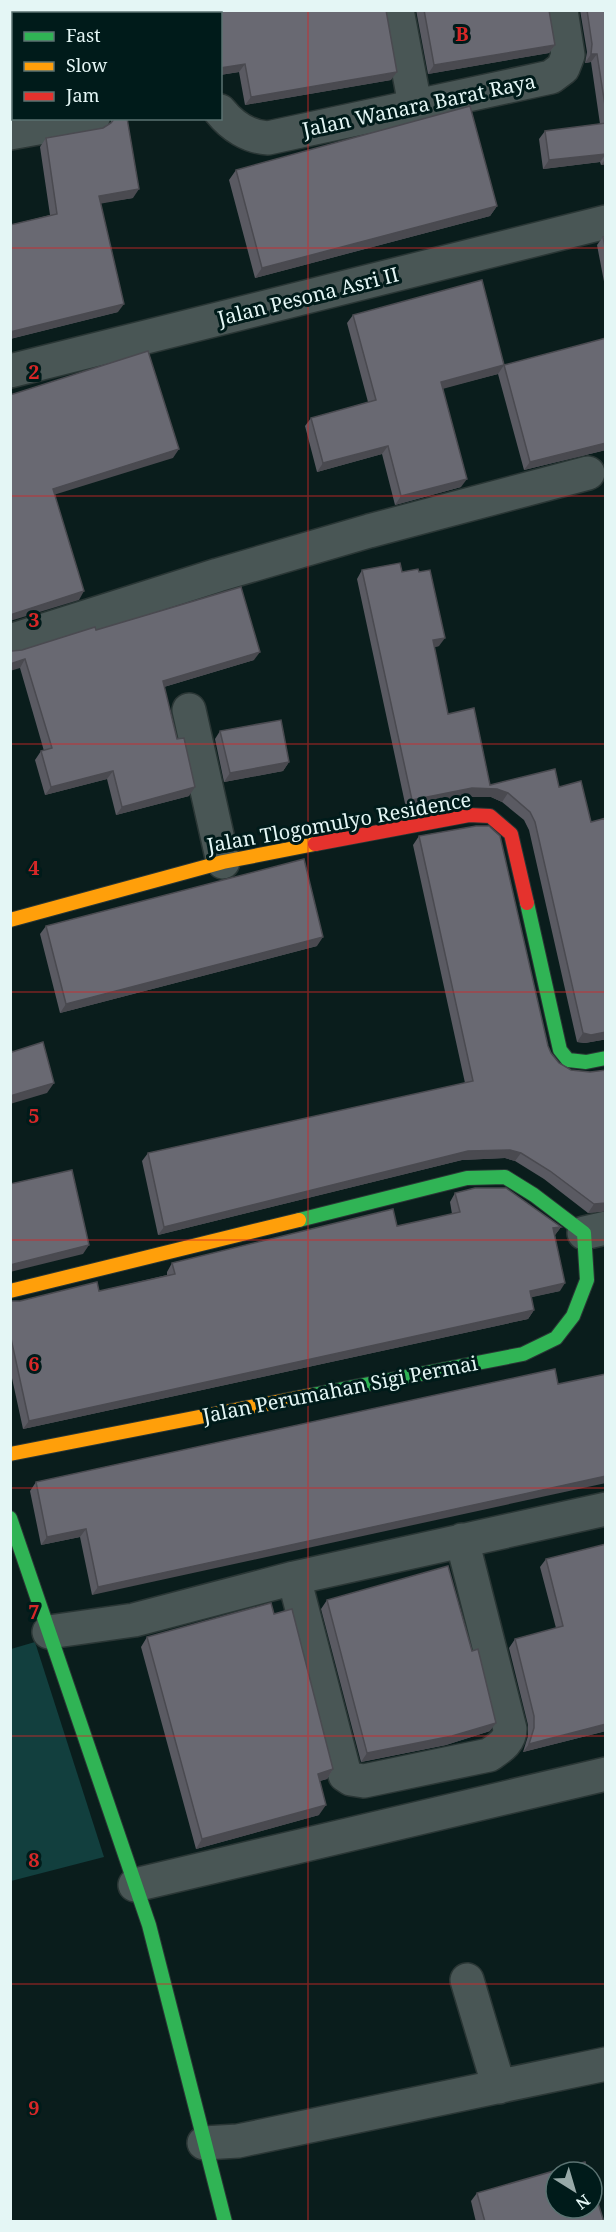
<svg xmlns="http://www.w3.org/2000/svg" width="616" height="2232" font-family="'Noto Serif',serif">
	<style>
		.green { fill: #123f3e }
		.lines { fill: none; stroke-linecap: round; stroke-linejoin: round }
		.street-casing { stroke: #2a3635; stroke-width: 36 }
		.fast-casing { stroke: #2a3635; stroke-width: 16 }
		.slow-casing { stroke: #2a3635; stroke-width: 16 }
		.jam-casing { stroke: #2a3635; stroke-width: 16 }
		.street { stroke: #495655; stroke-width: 33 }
		.fast { stroke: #30b455; stroke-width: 14 }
		.slow { stroke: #ff9f0a; stroke-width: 14 }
		.jam { stroke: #e5322d; stroke-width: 14 }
		.wall { fill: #5a5a62 }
		.shaded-wall { fill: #4a4a50 }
		.building { fill: #696972; stroke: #4a4a50; stroke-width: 1.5 }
		.grid { fill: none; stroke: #d62828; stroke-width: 1.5; stroke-opacity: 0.55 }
		.labels { text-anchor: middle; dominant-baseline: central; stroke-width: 6; stroke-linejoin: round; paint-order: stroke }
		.street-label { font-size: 20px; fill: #e4f6f5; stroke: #001b1a }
		.grid-label { font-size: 20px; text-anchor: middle; font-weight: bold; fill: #d62828; stroke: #001b1a; stroke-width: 6; stroke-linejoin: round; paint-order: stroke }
	</style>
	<rect width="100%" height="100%" fill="#0a1d1c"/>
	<path class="green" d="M35 1642 104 1857 11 1881V1649Z"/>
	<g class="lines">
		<g class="street-casing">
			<path id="street" d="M194 10V14
				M397 10 415 105
				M220 111C232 126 249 137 268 138L551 77 563 68 568 55 561 10
				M10 133 93 118
				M10 371 606 222
				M10 641 218 575 369 531 588 473
				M189 710 223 862
				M584 1233 606 1228
				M294 1578 345 1775 351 1779 364 1781 489 1755C499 1748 510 1742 510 1729L462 1540
				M49 1632 134 1620 294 1578 606 1509
				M135 1885 606 1774
				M467 1980 499 2087
				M204 2143 238 2141 606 2064"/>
		</g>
		<g class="fast-casing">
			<path id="fast" d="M527 903 560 1050 568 1060 586 1062 606 1058
				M299 1220 467 1178 505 1177 534 1195 584 1233 587 1280 573 1316 556 1338 523 1354 312 1395
				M10 1518 149 1925 225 2222"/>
		</g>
		<g class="slow-casing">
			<path id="slow" d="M10 920 223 862 315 844
				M10 1291 299 1220
				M10 1454 312 1395"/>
		</g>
		<g class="jam-casing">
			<path id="jam" d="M315 844 469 815 490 816 511 834 527 903"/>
		</g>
		<use href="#street" class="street"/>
		<use href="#fast" class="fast"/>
		<use href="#slow" class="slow"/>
		<use href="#jam" class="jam"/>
	</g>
	<path class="wall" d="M212 10H386L391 80 245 105 239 72 220 75V14H212Z
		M416 10H549L555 45 549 53 428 74Z
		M580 10H606V164L601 165 600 162 543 169 539 139 545 131 600 124 591 62 585 63 587 52Z
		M111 118H127L133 198 100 203 118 312 10 339V225L50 215 40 147 46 138 103 128 111 124Z
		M236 170 497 206 490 216 255 278 229 180Z
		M606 236V292L597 245 603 237Z
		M353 315 504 365 606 450 524 470 498 374 443 388 461 487 395 505 382 454 317 472 305 426 311 418 368 402 347 323Z
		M362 570 402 572 439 646 434 647 448 714 490 785 559 787 591 822 602 1040 585 1043 577 1042 529 830 524 820 502 802 491 797H466L406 808 357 579Z
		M96 630 254 660 164 687 189 796 116 815 107 779 45 795 35 760 41 751H44L20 668 12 651 22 650Z
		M220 731 289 762 283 771 224 782 215 739Z
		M419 836 548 1046 551 1053 559 1063 571 1070 590 1072 606 1070V1211L588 1213 544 1179 515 1161 505 1158 462 1160 158 1235 142 1161 148 1153 465 1083 413 845Z
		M46 926 317 946 60 1013 40 934Z
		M455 1193 561 1227 555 1235 560 1291 531 1297 534 1310 528 1319 23 1429 10 1369V1301H20L99 1291 167 1275V1272L172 1263 397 1226 452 1214 450 1202Z
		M558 1384 92 1595 80 1537 41 1545 30 1491 36 1482Z
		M546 1559 606 1731 523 1752 528 1736V1725L509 1648 515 1639 556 1628 540 1567Z
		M327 1600 490 1731 446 1745 361 1762 321 1609Z
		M274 1614 333 1769 327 1779 320 1781 319 1815 196 1849 141 1647 147 1637Z
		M477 2193 604 2222H476L471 2201Z"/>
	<path class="shaded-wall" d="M555 45 549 53 428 74 434 65Z
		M591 54H597L591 62 585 63Z
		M245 64 239 72 220 75V68Z
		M397 72 391 80 245 105 251 97Z
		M14 104V112H10V105Z
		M606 154 600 162 543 169 549 160Z
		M606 158V164L601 165Z
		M139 189 133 198 93 205 99 196Z
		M497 206 490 216 255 278 262 268Z
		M124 304 118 312 10 339V332Z
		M504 365 498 374 435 391 441 382Z
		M606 443V450L524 470 530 462Z
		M388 446 382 454 317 472 323 463Z
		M179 449 173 458 47 497 53 489Z
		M467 479 461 487 395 505 401 496Z
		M84 591 79 600 10 621V615Z
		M445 638 439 646 427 649 433 640Z
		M260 652 254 660 157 689 163 681Z
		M25 659 20 668 10 671V664Z
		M289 762 283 771 224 782 230 773Z
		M113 771 107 779 45 795 51 787Z
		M195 787 189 796 116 815 122 807Z
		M472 788 497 789 508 793 502 802 491 797H466L406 808 412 800Z
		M323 937 317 946 60 1013 66 1004Z
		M606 1032V1040H602L585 1043 577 1042 583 1033Z
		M54 1083 47 1093 10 1104V1096Z
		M510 1150 521 1153 515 1161 505 1158 462 1160 158 1235 164 1227 468 1151Z
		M606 1203V1211L588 1213 594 1204Z
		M561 1227 555 1235 548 1237 553 1228Z
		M89 1245 83 1254 10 1272V1265Z
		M565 1283 560 1291 524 1299 530 1291Z
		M534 1310 528 1319 23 1429 29 1421Z
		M606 1476V1483L92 1595 98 1587Z
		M86 1529 80 1537 41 1545 47 1537Z
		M496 1723 490 1731 446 1745 361 1762 367 1753Z
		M606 1724V1731L523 1752 529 1744Z
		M333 1769 327 1779 311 1783 318 1774Z
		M326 1805 319 1815 196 1849 202 1839Z"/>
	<path class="building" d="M10 10H183L184 14H14V104L10 105Z
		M217 10H386L397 72 251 97 245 64 220 68V14H217Z
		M424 10H549L555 45 434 65Z
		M587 10H606V112L597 54H591L592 44Z
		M470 106 497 206 262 268 236 170Z
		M115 118H127L139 189 99 196 124 304 10 332V225L57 214 46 138 103 128 111 123Z
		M606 123V154L549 160 545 131Z
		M606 236V252L603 237Z
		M482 280 504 365 606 338V443L530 462 504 365 441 382 467 479 401 496 388 446 323 463 311 418 376 400 353 315Z
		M148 351 179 449 53 489 84 591 10 615V395Z
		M400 563 402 572 418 569 419 572 430 570 445 638 433 640 448 714 474 708 490 785 555 769 559 787 581 781 591 822 606 818V1032L591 1035 583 1033 535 822 530 812 508 793 497 789 472 788 412 800 362 570Z
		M241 587 260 652 163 681 177 739 184 738 195 787 122 807 113 771 51 787 41 751 52 748 25 659 10 664V650L12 651 22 650 95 627 96 630Z
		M281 720 289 762 230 773 220 731Z
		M476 826H489L500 836 548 1046 551 1053 559 1063 571 1070 590 1072 606 1070V1203L594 1204 550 1171 521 1153 510 1150 468 1151 164 1227 148 1153 473 1081 419 836Z
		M304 859 323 937 66 1004 46 926Z
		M43 1042 54 1083 10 1096V1046L12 1052Z
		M72 1170 89 1245 10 1265V1184Z
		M475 1188H506L561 1227 553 1228 565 1283 530 1291 534 1310 29 1421 10 1334V1301H20L97 1282 99 1291 175 1274 172 1263 393 1209 397 1226 460 1212 455 1193Z
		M555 1369 558 1384 606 1374V1476L98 1587 86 1529 47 1537 36 1482Z
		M606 1544V1724L529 1744 534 1728V1716L515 1639 563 1626 546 1559Z
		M448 1566 472 1651 478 1649 496 1723 452 1736 367 1753 327 1600Z
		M271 1603 274 1614 292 1609 333 1769 318 1774 326 1805 202 1839 147 1637Z
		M585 2162 588 2172H556V2208H592V2184L604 2222H485L477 2193Z"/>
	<path class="grid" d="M308 10V2222M10 248H606M10 496H606M10 744H606M10 992H606M10 1240H606M10 1488H606M10 1736H606M10 1984H606"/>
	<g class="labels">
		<g class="street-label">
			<text transform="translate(419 105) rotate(-12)">Jalan Wanara Barat Raya</text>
			<text transform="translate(308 296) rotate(-14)">Jalan Pesona Asri II</text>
			<text transform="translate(339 822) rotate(-10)">Jalan Tlogomulyo Residence</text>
			<text transform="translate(340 1389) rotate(-11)">Jalan Perumahan Sigi Permai</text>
		</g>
	</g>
	<g class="grid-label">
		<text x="462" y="41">B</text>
		<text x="34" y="379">2</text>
		<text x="34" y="627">3</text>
		<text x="34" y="875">4</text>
		<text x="34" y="1123">5</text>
		<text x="34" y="1371">6</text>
		<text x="34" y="1619">7</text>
		<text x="34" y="1867">8</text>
		<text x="34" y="2115">9</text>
	</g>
	<rect width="616" height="2232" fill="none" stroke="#e4f6f5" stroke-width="24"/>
	<rect x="12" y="12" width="210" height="108" fill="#001b1a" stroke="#5b7372" stroke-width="1.5"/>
	<rect x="24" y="32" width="30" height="9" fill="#30b455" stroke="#5b7372" stroke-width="1.5"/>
	<text x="66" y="42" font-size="18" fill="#e4f6f5">Fast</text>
	<rect x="24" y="62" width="30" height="9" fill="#ff9f0a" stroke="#5b7372" stroke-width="1.5"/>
	<text x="66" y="72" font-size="18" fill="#e4f6f5">Slow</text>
	<rect x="24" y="92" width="30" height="9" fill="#e5322d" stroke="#5b7372" stroke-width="1.5"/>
	<text x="66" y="102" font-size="18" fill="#e4f6f5">Jam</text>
	<g transform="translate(574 2190) rotate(143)"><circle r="28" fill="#001b1a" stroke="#5b7372" stroke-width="1.5"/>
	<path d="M0-4.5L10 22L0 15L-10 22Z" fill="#98aaa9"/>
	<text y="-9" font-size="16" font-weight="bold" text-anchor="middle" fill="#e4f6f5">N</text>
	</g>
</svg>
